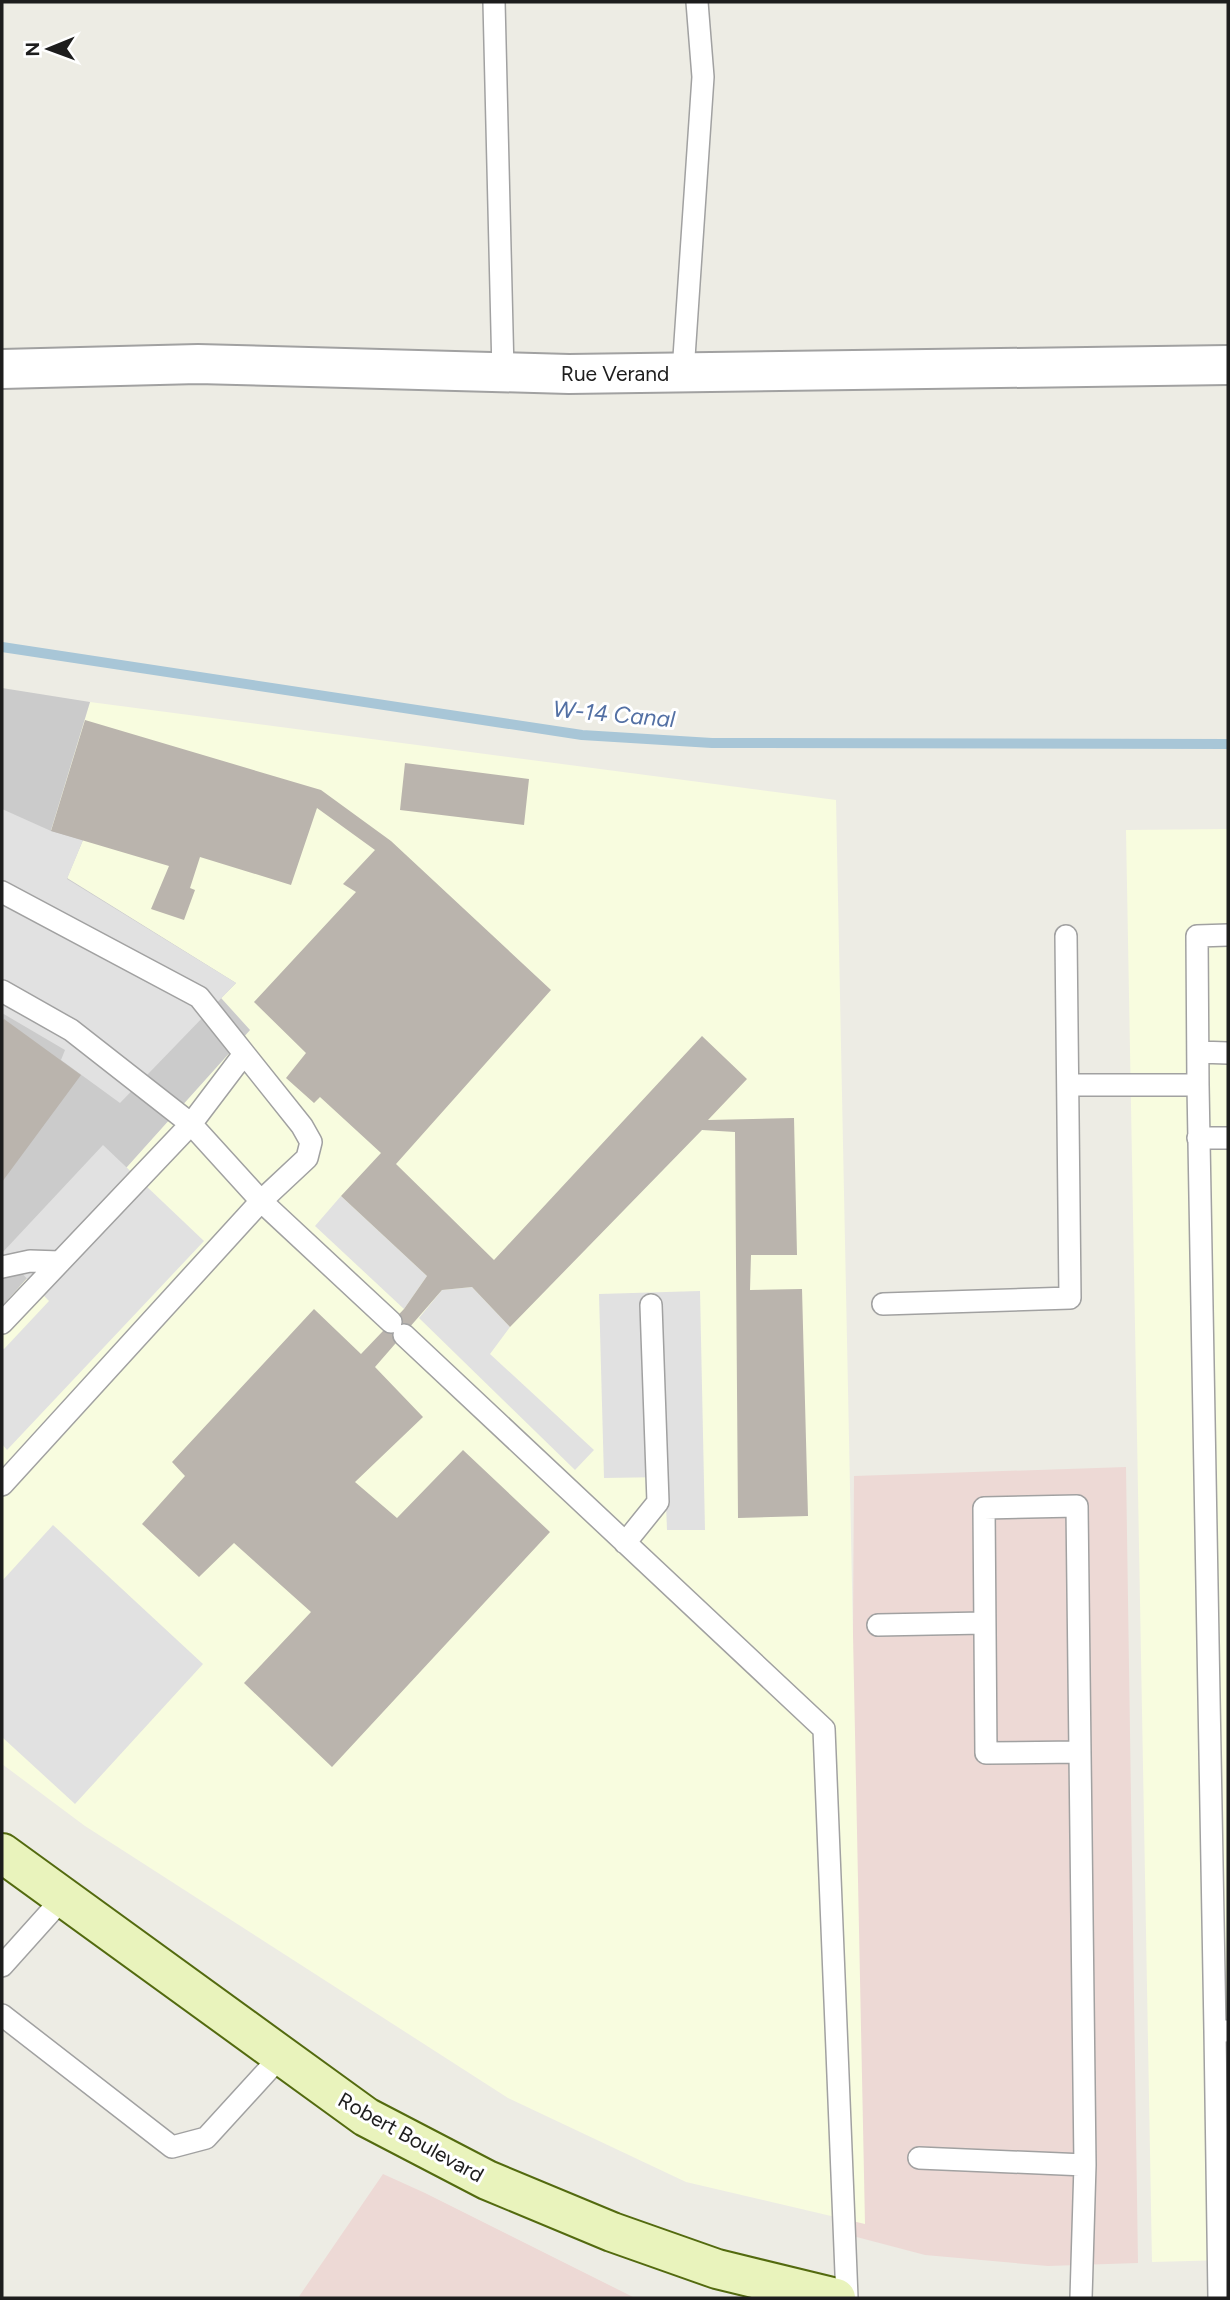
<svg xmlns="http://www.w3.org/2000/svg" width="1230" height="2300" font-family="Figtree,sans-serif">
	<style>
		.commercial { fill: #edd9d5 }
		.education { fill: #f8fcdf }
		.religious { fill: #cbcbcb }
		.parking { fill: #e1e1e1 }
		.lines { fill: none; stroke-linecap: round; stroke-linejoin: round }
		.stream { stroke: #a8c6d7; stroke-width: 10 }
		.building { fill: #bab4ad }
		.lane-casing { stroke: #a1a1a1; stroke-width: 24 }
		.street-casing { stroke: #a1a1a1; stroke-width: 42 }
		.secondary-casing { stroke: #536a0f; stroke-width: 42 }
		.lane { stroke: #fff; stroke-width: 21 }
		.street { stroke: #fff; stroke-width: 38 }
		.secondary { stroke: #e9f3bc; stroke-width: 38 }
		.labels { text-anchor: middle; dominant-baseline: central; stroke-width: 6; stroke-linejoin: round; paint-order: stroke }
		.street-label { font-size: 21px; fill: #1d1d1d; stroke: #fff }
		.water-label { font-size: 23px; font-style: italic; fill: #5370a4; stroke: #fff }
	</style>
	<rect width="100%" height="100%" fill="#edece4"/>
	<path class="commercial" d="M1126 1467 1138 2263 1048 2266 925 2255 849 2235 854 1476Z
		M383 2174 425 2193 635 2298H298Z"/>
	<path class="education" d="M90 702 836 800 865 2224 686 2182 508 2098 85 1826 2 1764V1306L250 1030 221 998 235 983 67 878 51 831Z
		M1228 829V2260L1152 2262 1126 830Z"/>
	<path class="religious" d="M2 688 90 702 51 830 83 840 67 878 236 983 221 998 250 1030 2 1306Z"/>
	<path class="parking" d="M2 809 51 831 83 840 67 879 236 983 120 1103 61 1060 65 1050 2 1013Z
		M103 1145 204 1241 7 1450 2 1444V1348L4 1349 49 1301 2 1253Z
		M341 1196 427 1276 404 1309 315 1226Z
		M472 1287 510 1327 490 1354 594 1450 575 1470 419 1318 442 1290Z
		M700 1291 705 1530H667L665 1477 604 1478 599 1294Z
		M53 1525 203 1664 75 1804 2 1737V1581Z"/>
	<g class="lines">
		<path class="stream" d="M2 647 582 735 712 743 1228 744"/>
	</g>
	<path class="building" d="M85 720 321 790 391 841 551 990 396 1164 494 1260 702 1036 747 1079 708 1120 794 1118 797 1255H751L750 1290 802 1289 808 1516 738 1518 735 1132 702 1130 510 1327 472 1287 442 1290 375 1367 423 1417 355 1482 397 1518 463 1450 550 1532 332 1767 244 1683 311 1612 234 1543 199 1577 142 1524 185 1476 172 1462 314 1309 361 1354 404 1309 427 1276 341 1196 381 1153 320 1097 314 1103 286 1078 306 1053 254 1002 356 892 343 884 375 850 317 808 291 885 200 857 190 888 195 890 184 920 151 909 169 866 51 831Z
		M405 763 529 779 524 825 400 810Z
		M4 1019 81 1075 2 1182V1022Z"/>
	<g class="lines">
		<g class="lane-casing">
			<path id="lane" d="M494 2 503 372
				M683 372 703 77 697 2
				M2 892 199 997 302 1126 311 1142 307 1158 261 1201 2 1485
				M2 991 71 1030 191 1124 261 1201 391 1322
				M1198 1052 1228 1053
				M1068 1085H1198L1197 936 1228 935
				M1198 1085 1215 2031
				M1198 1138H1228
				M2 1267 30 1261 60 1262
				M883 1304 1070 1298 1066 936
				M2 1323 191 1124 244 1054
				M404 1335 824 1729 847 2298
				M625 1543 658 1502 651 1305
				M878 1625 984 1623
				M1080 1752 986 1753 984 1508 1077 1506 1085 2165
				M2 1966 63 1898
				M2 2015 172 2147 206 2138 280 2057
				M919 2158 1085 2165 1081 2298
				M1219 2298 1215 2031H1226"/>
		</g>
		<g class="street-casing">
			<path id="street" d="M2 369 198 364 569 374 1228 365"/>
		</g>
		<g class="secondary-casing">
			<path id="secondary" d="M2 1853 366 2117 487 2180 612 2232 717 2269 836 2298"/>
		</g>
		<use href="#lane" class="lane"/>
		<use href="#street" class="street"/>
		<use href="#secondary" class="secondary"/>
	</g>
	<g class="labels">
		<g class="street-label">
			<text x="615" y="373">Rue Verand</text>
			<text transform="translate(411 2137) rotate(29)">Robert Boulevard</text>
		</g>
		<g class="water-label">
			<text transform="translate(614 714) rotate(5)">W-14 Canal</text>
		</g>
	</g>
	<rect width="1230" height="2300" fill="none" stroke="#1d1d1d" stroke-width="7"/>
	<g transform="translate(49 49) rotate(269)" stroke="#ffffff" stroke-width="5" paint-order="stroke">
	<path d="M0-5L12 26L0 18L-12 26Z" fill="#1d1d1d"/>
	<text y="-10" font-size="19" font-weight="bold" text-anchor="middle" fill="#1d1d1d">N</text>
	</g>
</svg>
